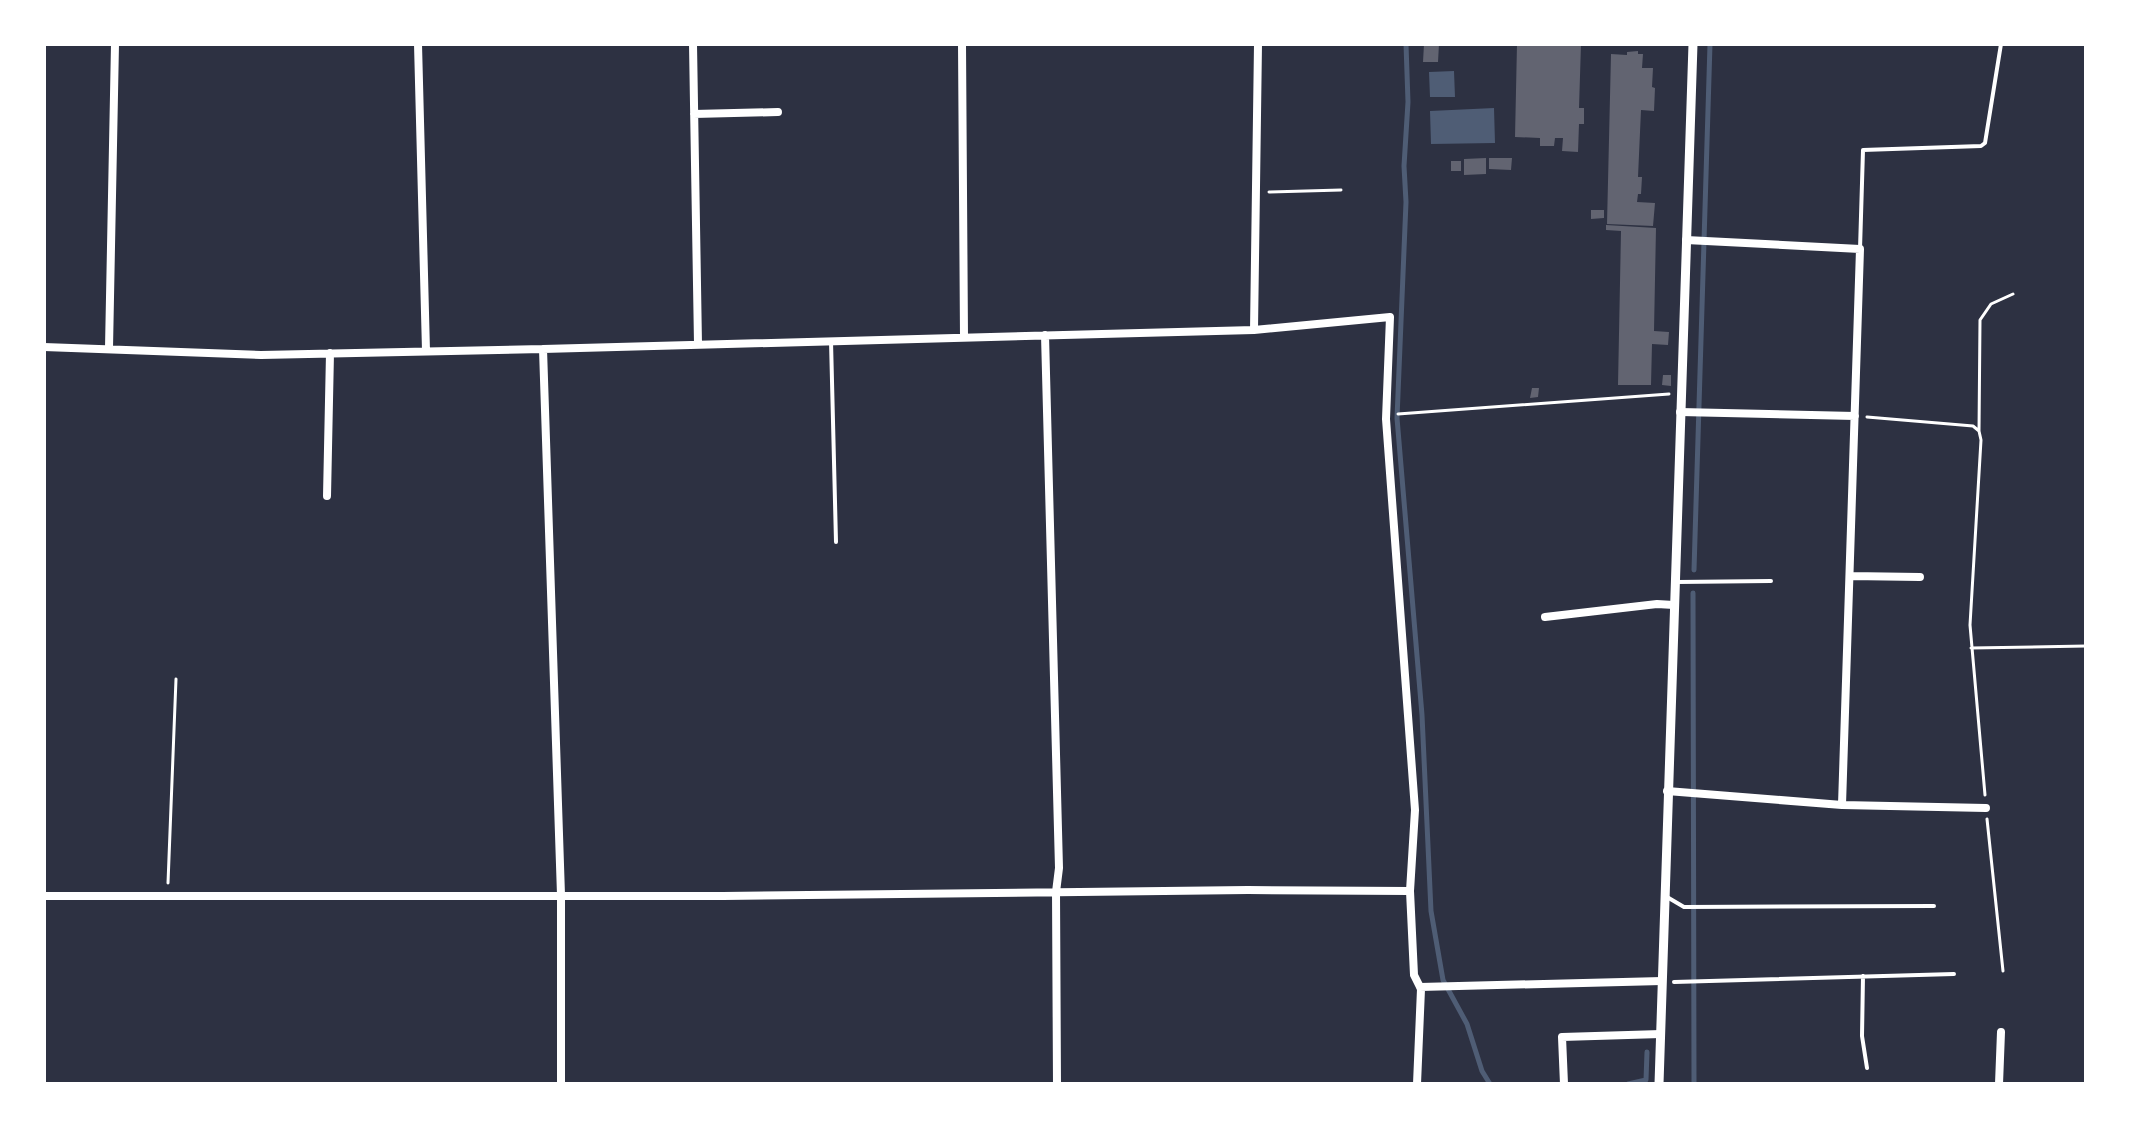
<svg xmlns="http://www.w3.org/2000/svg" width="2130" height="1128" font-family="'Work Sans',sans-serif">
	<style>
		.water { fill: #4f5d75 }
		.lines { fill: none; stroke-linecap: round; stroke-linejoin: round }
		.stream { stroke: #4f5d75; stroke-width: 5 }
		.building { fill: #626471 }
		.path { stroke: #fff; stroke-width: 3 }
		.service { stroke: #fff; stroke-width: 4 }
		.minor { stroke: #fff; stroke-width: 8 }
		.tertiary { stroke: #fff; stroke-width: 9 }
	</style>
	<rect width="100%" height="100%" fill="#2d3142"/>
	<path class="water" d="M1454 71 1455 97H1430L1429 72Z
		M1494 108 1495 143 1431 144 1430 111Z"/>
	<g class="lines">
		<path class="stream" d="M1406 44 1408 102 1404 166 1406 202 1397 418 1422 715 1431 911 1443 980 1467 1024 1482 1071 1490 1084
			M1694 570 1710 44
			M1693 593 1694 1084
			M1628 1084 1646 1080 1647 1052"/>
	</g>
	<path class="building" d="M1424 44H1439L1438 62H1423Z
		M1517 44H1581L1579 108H1584V124H1579L1578 152 1562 151 1563 138H1555L1554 146H1540V138L1515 137Z
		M1638 51V54H1643L1642 68H1653L1652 87 1655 88 1654 111 1641 110 1638 177H1642L1641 194H1638L1637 202 1655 203 1653 226 1607 224 1611 54 1627 55V52Z
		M1486 158V174L1464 175V159Z
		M1489 158H1512L1511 170 1489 169Z
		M1451 161H1461V171H1451Z
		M1591 210H1604V218L1591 219Z
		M1606 225 1656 228 1654 331 1669 332 1668 345 1652 344 1651 385H1618L1621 231 1606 230Z
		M1663 375H1671V386L1662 385Z
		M1532 388H1539L1538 397 1530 398Z"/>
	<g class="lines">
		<path class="path" d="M1269 192 1341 190
			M1398 414 1669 394
			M1867 417 1973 426 1979 431 1981 440 1970 625 1985 795
			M1979 431 1980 320 1991 304 2013 294
			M1971 648 2086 646
			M1987 819 2003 971
			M168 883 176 679"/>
		<path class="service" d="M1860 249 1863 150 1981 146 1985 143 2001 44
			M831 341 836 542
			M1677 582 1771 581
			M1667 897 1684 907 1934 906
			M1863 976 1862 1036 1867 1068
			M1674 982 1954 974"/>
		<path class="minor" d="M418 44 426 351
			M693 44 698 344
			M962 44 964 337
			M694 114 778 112
			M1686 240 1860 249 1842 805
			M1254 330 1258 44
			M1045 335 1059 868 1056 892 1057 1084
			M44 347 261 355 543 349 1254 330 1390 317 1386 419 1415 810 1410 891 1414 975 1421 989 1417 1084
			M109 348 115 44
			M543 349 561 895V1084
			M1680 412 1855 416
			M327 496 330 353
			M1850 576 1920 577
			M1545 617 1657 604 1674 605
			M1667 791 1842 805 1986 808
			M44 896H723L1248 890 1410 891
			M1420 987 1662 981
			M1564 1084 1562 1037 1661 1034
			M1999 1084 2001 1032"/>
		<path class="tertiary" d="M1659 1084 1693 44"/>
	</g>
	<rect width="2130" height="1128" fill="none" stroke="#ffffff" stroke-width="92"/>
</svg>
